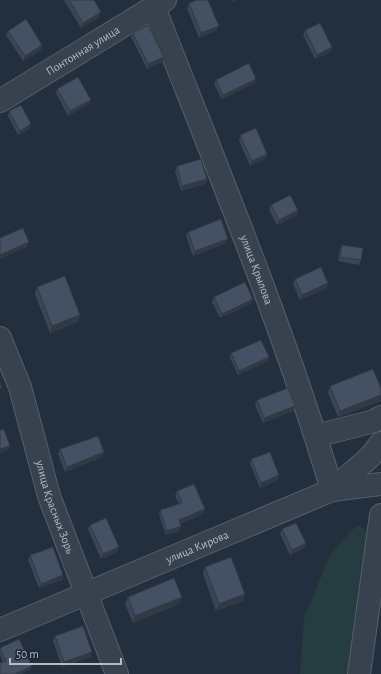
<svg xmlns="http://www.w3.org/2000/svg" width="381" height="674" font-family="'Alegreya Sans',sans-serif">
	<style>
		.green { fill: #263c3f }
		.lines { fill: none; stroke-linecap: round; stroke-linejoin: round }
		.minor-casing { stroke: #565f6c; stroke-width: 24 }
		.minor { stroke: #38414e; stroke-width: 22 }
		.wall { fill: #3b4654 }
		.shaded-wall { fill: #303945 }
		.building { fill: #455162; stroke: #303945 }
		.labels { text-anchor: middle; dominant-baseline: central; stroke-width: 4; stroke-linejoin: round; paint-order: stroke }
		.street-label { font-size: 12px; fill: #b4bcc9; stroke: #1d2633 }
	</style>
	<rect width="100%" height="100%" fill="#242f3e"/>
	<path class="green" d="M357 525 374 534 351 674H300L304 618 331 553Z"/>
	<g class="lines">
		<g class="minor-casing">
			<g id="minor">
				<path id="s1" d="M154 7C216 166 283 325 332 490L381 484"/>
				<path id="s2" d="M0 101 165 0"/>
				<path id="s3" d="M0 338 20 387 49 496 117 674"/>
				<path d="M316 436 374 421 381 417"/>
				<path id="s4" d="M0 630 332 490 370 457 381 443"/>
				<path d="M359 674 381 515"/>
			</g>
		</g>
		<use href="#minor" class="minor"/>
	</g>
	<path class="wall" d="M64 0H94L99 17 81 28Z
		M189 3 217 30 199 38 187 8Z
		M305 30 331 52 315 59 303 35Z
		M8 31 42 45 41 50 23 61 6 35Z
		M133 33 162 62 147 69 131 37Z
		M216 80 255 83 222 99 214 84Z
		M57 89 89 104 68 116 56 93Z
		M9 111 30 129 18 135 8 116Z
		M240 135 267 154 266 158 250 166 239 140Z
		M177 166 207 179 205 184 181 191 175 171Z
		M271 205 298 210 297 215 277 225 269 210Z
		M188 232 226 243 193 256 186 236Z
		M342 245 361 260 359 265 338 261 340 249Z
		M295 279 328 283 327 288 300 300 293 284Z
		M37 287 78 322 50 333 35 294Z
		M214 297 251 304 220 318 212 302Z
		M231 353 269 357 267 362 238 375 230 358Z
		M330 386 381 401 338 417 328 393Z
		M257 400 295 406 293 411 263 423 255 405Z
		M60 449 104 452 102 457 65 472 58 454Z
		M251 459 278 480 260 488 250 464Z
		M177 491 203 514 180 524 181 526 179 531 166 535 159 515 160 510 179 504 175 496Z
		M90 525 117 552 101 559 88 529Z
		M282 529 306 543 304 548 290 555 280 534Z
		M30 555 63 575 62 580 39 588 28 560Z
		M205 567 243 601 216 611 203 574Z
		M128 597 179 604 133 623 125 604Z
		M55 636 91 657 62 667 53 641Z
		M0 648 32 666 30 670 3 662 0 655Z"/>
	<path class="shaded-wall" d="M232 0H237L231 3Z
		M101 12 99 17 81 28 83 23Z
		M219 26 217 30 199 38 201 33Z
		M42 45 41 50 23 61 25 56Z
		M332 47 331 52 315 59 317 55Z
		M164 57 162 62 147 69 148 64Z
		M256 79 255 83 222 99 223 95Z
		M91 100 89 104 68 116 70 111Z
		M31 124 30 129 18 135 20 131Z
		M267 154 266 158 250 166 252 161Z
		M207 179 205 184 181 191 182 186Z
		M298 210 297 215 277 225 279 220Z
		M228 239 226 243 193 256 195 251Z
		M29 242 27 247 0 259V255Z
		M328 283 327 288 300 300 302 295Z
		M253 299 251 304 220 318 222 314Z
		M80 315 78 322 50 333 52 326Z
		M269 357 267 362 238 375 239 371Z
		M381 395V401L338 417 340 411Z
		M295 406 293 411 263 423 264 418Z
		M10 446 8 450 0 453V449Z
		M104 452 102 457 65 472 67 467Z
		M279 475 278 480 260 488 261 483Z
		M205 509 203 514 177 525 179 520Z
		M181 526 179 531 166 535 167 531Z
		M306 543 304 548 290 555 292 550Z
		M119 547 117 552 101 559 103 554Z
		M63 575 62 580 39 588 41 584Z
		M245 594 243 601 216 611 219 604Z
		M182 597 179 604 133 623 135 616Z
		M92 652 91 657 62 667 64 662Z
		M32 666 30 670 22 674H15Z"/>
	<path class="building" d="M69 0H94L101 12 83 23Z
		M197 0H208L219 26 201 33 189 3Z
		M26 19 42 45 25 56 8 31Z
		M320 23 332 47 317 55 305 30Z
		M148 25 164 57 148 64 133 33Z
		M249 63 256 79 223 95 216 80Z
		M78 77 91 100 70 111 57 89Z
		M21 105 31 124 20 131 9 111Z
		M256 128 267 154 252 161 240 135Z
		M201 159 207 179 182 186 177 166Z
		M290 195 298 210 279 220 271 205Z
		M221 219 228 239 195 251 188 232Z
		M23 228 29 242 0 255V238Z
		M342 245 363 248 361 260 340 257Z
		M321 267 328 283 302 295 295 279Z
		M65 276 80 315 52 326 37 287Z
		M245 282 253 299 222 314 214 297Z
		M261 340 269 357 239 371 231 353Z
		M373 369 381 388V395L340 411 330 386Z
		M0 383 2 388 0 389Z
		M288 388 295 406 264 418 257 400Z
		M4 429 10 446 0 449V430Z
		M98 436 104 452 67 467 60 449Z
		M270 452 279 475 261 483 251 459Z
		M194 484 205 509 179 520 181 526 167 531 160 510 182 503 177 491Z
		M106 518 119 547 103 554 90 525Z
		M296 523 306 543 292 550 282 529Z
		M53 547 63 575 41 584 30 555Z
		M231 557 245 594 219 604 205 567Z
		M174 578 182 597 135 616 128 597Z
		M83 626 92 652 64 662 55 636Z
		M19 639 32 666 15 674H0V663L6 661 0 648Z"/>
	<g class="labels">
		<g class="street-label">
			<text stroke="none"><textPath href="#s2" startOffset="97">Понтонная улица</textPath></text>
			<text stroke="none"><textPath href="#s1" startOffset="282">улица Крылова</textPath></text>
			<text stroke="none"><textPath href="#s3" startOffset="178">улица Красных Зорь</textPath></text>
			<text stroke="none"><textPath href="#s4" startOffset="214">улица Кирова</textPath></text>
		</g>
	</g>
	<path d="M10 658v6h111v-6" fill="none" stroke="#b4bcc9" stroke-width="2"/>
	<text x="16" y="658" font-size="12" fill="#b4bcc9" stroke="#1d2633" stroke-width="3" paint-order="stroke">50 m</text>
</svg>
